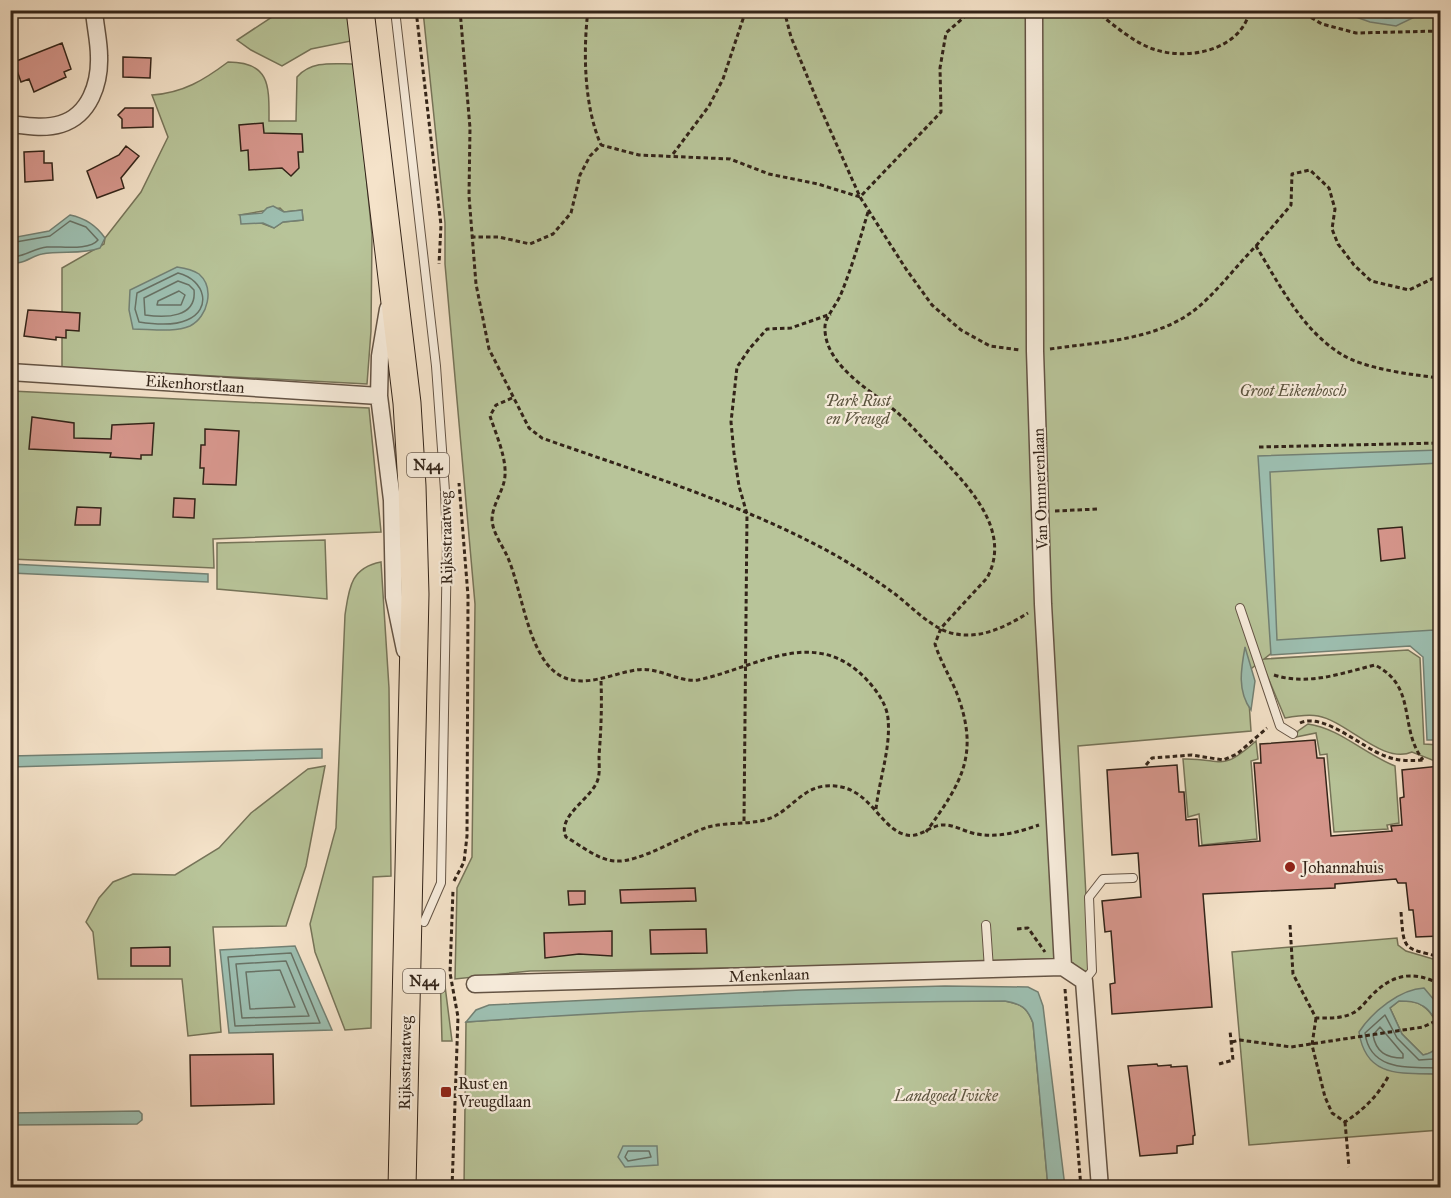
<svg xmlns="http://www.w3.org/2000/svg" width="1451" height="1198" font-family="'IM FELL Great Primer',serif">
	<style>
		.green { fill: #b8c499; stroke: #767459; stroke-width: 1.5; fill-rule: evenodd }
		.water { fill: #9dbfb1; stroke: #738174; stroke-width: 1.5; fill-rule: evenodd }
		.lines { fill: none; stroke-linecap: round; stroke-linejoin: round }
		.shore { stroke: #687265; stroke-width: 1.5 }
		.building { fill: #d6968c; stroke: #332419; stroke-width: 1.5 }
		.lane-casing { stroke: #645445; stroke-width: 10 }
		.street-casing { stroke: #645445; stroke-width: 19 }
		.primary-casing { stroke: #332419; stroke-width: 29 }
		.path { stroke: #332419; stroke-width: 3; stroke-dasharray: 4.5 3; stroke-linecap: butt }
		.lane { stroke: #f8eddd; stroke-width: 8 }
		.street { stroke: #f8eddd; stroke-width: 16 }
		.primary { stroke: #f5e3ca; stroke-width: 27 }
		.poi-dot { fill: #8f2418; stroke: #f8eddd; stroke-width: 2 }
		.labels { text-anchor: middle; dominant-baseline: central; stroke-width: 4.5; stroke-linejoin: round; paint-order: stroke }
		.shield { fill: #f8eddd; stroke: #6e6054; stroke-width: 1.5 }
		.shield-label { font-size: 15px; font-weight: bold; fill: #332419 }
		.street-label { font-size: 16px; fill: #332419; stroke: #f8eddd }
		.park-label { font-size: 16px; font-style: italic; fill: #5b543f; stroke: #f8eddd }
		.poi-label { font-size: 16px; fill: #332419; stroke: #f8eddd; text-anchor: start }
	</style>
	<rect width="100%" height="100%" fill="#f5e3ca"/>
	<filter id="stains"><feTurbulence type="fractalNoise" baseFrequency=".00333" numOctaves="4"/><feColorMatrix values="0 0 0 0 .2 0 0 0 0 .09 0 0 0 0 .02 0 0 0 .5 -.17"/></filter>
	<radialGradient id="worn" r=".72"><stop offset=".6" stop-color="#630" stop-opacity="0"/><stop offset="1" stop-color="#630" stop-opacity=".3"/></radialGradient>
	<path class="green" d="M281 11H353L356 40 311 49 282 66 251 50 237 40Z
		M423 11H1440V734L1427 640 1278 648 1264 659 1408 650 1420 658 1424 744 1440 745V763L1412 752C1383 765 1347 721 1318 716 1307 714 1296 716 1285 718L1261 661 1247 672 1251 731 1078 746 1090 971 1074 972 1073 963 530 971 455 979 457 888 472 857 475 604 445 264V223Z
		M228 62C271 62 269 87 269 121H296L297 77C312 60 334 64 355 64L372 235 371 331 367 384 62 368V268L104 244 105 238 141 192 168 137 152 95C183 93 204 80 228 62ZM280 208 284 212 302 210 303 220 283 222 274 228 240 215Z
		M11 391 369 408 381 532 213 539 214 568 11 559Z
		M325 540 327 599 217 589V543Z
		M381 562 389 688 391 876 373 877 371 1028 345 1030 315 952 310 924 336 828 345 615C349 589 350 568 381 562Z
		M1308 724C1339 728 1366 755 1395 766L1399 823 1387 825 1388 829 1334 832 1327 754 1320 755 1316 733 1296 737 1298 731Z
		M1256 741 1258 759 1251 761 1257 839 1202 845 1199 814 1188 817 1183 759C1224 758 1220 773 1256 741Z
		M325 766 306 866 286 926 213 927 221 1032 188 1036 182 979H98L93 932 86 922 99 898 113 882 133 874 175 875 219 848 251 813 308 769Z
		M1397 938 1398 945 1406 951 1440 961V1007L1433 998 1398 997 1379 1010 1408 1073 1440 1074V1130L1249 1145 1232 952Z
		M440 970H443L452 1041H442Z
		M907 1001H1005C1021 1004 1027 1007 1033 1023L1048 1187 464 1188 466 1022 646 1009Z
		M1399 1001C1407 1001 1416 1001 1423 1006 1440 1018 1449 1051 1423 1055L1402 1034 1390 1008Z"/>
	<path class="water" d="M1419 10 1421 14 1396 26 1370 22 1339 11Z
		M273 206 284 212 302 210 303 220 283 222 274 228 263 223 241 224 240 215 262 213 267 208Z
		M70 215C85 218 96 225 105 238L100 248C82 255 61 250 42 254 31 256 22 266 11 262V238L49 231Z
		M177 267C184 268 193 270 199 274 215 288 208 317 190 326 174 333 150 329 133 329L129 310 130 290Z
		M1440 450V463L1270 472 1277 640 1434 630 1440 740H1427L1423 657 1410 646 1271 655 1258 456Z
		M11 564 208 574V582L11 573Z
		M1245 647 1255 681 1251 710C1237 691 1241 669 1245 647Z
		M322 749V758L11 767V756Z
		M295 946 332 1030 229 1033 220 950Z
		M945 986 1028 987 1038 992 1043 1006 1065 1187H1048L1033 1023C1027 1007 1021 1004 1005 1001 825 1002 646 1009 466 1022L476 1010 489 1005 801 990Z
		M1424 988 1440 1007V1074C1402 1073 1366 1079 1359 1032 1372 1012 1400 989 1424 988ZM1399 1001C1407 1001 1416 1001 1423 1006 1440 1017 1449 1051 1423 1055L1402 1034 1390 1008Z
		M139 1111 142 1114V1120L137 1124 11 1125V1113Z
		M623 1146H657L658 1165 625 1167 618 1157Z"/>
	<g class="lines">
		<path class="shore" d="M1355 10C1379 19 1391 22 1414 10
			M10 243 50 236 70 221 86 227 98 240C89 251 61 246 47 247 34 248 23 258 10 257
			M178 273C206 280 212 310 187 320 174 326 152 324 139 322L135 309 137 293Z
			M178 281 189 285 194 290C197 318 165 318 145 315L144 298Z
			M179 291 185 295 181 305H157L158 301Z
			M291 953 320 1023 235 1026 228 957Z
			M286 961 309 1016 242 1018 236 964Z
			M280 970 295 1007 250 1009 246 972Z
			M1380 1027 1403 1054V1058C1386 1058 1376 1052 1373 1035Z
			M1440 1053 1433 1059 1419 1060 1397 1038 1385 1015 1365 1033C1370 1072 1410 1067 1440 1068
			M628 1151H649L651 1157 628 1161 625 1157Z"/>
	</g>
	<path class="building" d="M62 43 71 69 64 72 66 77 34 92 29 79 21 82 14 62Z
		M123 57 151 58 150 78 123 77Z
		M125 108H153V127L122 128V119L118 115Z
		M263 123 264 133 302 134 303 152H298L299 168 291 176 282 168 249 170 248 150 241 151 239 125Z
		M126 146 139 156 121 178 124 188 97 198 87 171 119 155Z
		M44 151V163H52L53 180 25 182 24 152Z
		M28 310 80 313 79 331 66 330V338L56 337V340L24 336Z
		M32 417 74 423V438L111 439 112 425 154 423 152 455H141V459L110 457 111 453 29 449Z
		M205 429 239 431 236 485 203 484 204 468H200L201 445H205Z
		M174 498 195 499 194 518 173 517Z
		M77 507 101 508 100 525H75Z
		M1402 527 1405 558 1381 561 1378 529Z
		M1315 740 1317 758H1324L1331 836 1392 831 1391 826 1402 825 1400 798 1404 797 1402 770 1440 766V936L1416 937 1413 910H1409L1406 883H1398L1396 879 1335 884V888L1203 894 1212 1007 1112 1014 1110 984 1115 983 1111 931 1105 932 1102 901 1141 897 1138 853 1112 855 1107 770 1177 765 1179 792H1184L1186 820 1197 819 1199 846 1260 841 1254 763H1261L1260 744Z
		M695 888 696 901 621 903 620 890Z
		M568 891H585V904L569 905Z
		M706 929 707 953 651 954 650 930Z
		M612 931V956L579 954 545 958 544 933Z
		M170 947V966H131V948Z
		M273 1054 274 1104 191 1106 190 1055Z
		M1157 1064 1158 1066 1171 1065V1067L1187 1066 1195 1135 1193 1136V1144L1177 1146V1153L1140 1156 1128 1066Z"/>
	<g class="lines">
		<g class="lane-casing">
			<path id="lane" d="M395 10 436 366 445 491 447 543 441 883 424 922
				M1240 608 1280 726 1293 734
				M986 925 989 969
				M1084 981 1092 971 1089 897 1103 879 1133 878"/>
		</g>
		<g class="street-casing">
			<path id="street" d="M1034 10 1035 351 1043 604 1063 967
				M10 124C27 126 45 129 61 124 90 115 100 83 99 56 99 41 95 26 94 10
				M388 309 380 356 379 396 392 500 394 597 405 650
				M10 372 379 396
				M475 984 1063 967 1084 981 1100 1188"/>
		</g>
		<g class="primary-casing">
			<path id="primary" d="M360 10 407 403 412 486 415 594 402 1188"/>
		</g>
		<path class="path" d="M416 10 441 225 439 264
			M460 10 470 128 469 196 476 284 489 349 529 428 542 438C638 472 736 502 826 550 850 563 873 578 895 594 912 607 934 631 956 634 982 639 1007 626 1028 613
			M588 10C583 52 584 106 601 145
			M784 10 791 37 819 105 860 197 906 269 932 305 961 330 990 346 1020 350
			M1095 10C1112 24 1133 42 1153 49 1187 61 1241 51 1250 10
			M1298 10 1322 24 1356 33 1440 31
			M461 17 470 10
			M960 18 965 10
			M673 154 709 106 723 79 746 10
			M868 212C860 239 852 267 841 294 837 304 826 316 825 326 823 366 874 392 899 414 912 426 924 440 937 453 967 485 1013 530 987 578L941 628 935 644C940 660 949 675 956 691 980 753 963 781 926 832
			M471 237H499L530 244 553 234 571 213 580 175 590 156 601 145 639 155 730 159 769 174 818 184 860 197 941 112 940 68 946 33 972 10
			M1256 246 1291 205 1292 174 1310 170 1329 188 1335 209 1332 229 1338 244 1354 265 1371 281 1409 290 1440 275
			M1050 349C1097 342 1152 341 1192 312 1214 296 1236 266 1256 246 1279 284 1302 330 1341 354 1364 369 1414 375 1440 378
			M512 398 496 405 490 416C496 435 509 462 504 482 501 494 492 507 492 520 493 534 503 546 508 558 521 589 526 637 547 664 572 695 605 675 636 670 658 666 679 683 698 680 756 668 815 624 867 680 876 690 887 704 888 719 891 748 879 780 876 809
			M1259 447 1440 443
			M1055 511 1098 509
			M1274 675C1308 686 1342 673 1375 665 1418 687 1398 727 1423 760
			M601 681C602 706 601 731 599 756 599 763 600 772 598 779 593 798 556 816 566 837 580 845 598 860 615 861 640 863 683 835 708 827 730 821 756 826 775 816 792 807 804 788 825 786 868 782 877 825 903 834 919 840 928 826 942 825 953 824 965 832 977 834 999 838 1018 832 1039 825
			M1300 723C1324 712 1362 748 1385 756 1398 761 1409 761 1423 760
			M1146 765 1152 758 1192 755 1223 760 1237 754 1267 728
			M744 821 747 514 739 486 734 453 731 422 734 395 737 367 750 348 767 329 791 328 831 314
			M454 881 464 862 467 836 468 596 459 483
			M1401 912C1404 952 1403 947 1440 957
			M1290 925 1293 974 1316 1018C1329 1018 1341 1019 1353 1013 1359 1010 1365 1003 1370 997 1392 974 1412 970 1440 984
			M1017 929 1028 928 1045 952
			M1065 989 1081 1188
			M1316 1018 1312 1045 1325 1097 1332 1113 1345 1122C1363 1110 1377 1097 1388 1077
			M1232 1042 1240 1040 1291 1047 1423 1027 1440 1019
			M1219 1064 1233 1060 1230 1031
			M1345 1122 1349 1167
			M452 1188 458 1017 450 973 453 890"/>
		<use href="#lane" class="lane"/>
		<use href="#street" class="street"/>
		<use href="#primary" class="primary"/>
	</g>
	<g class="poi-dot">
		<circle cx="1290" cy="867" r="6"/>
		<rect x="440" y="1086" width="12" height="12" rx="3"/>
	</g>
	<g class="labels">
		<g class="shield">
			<rect x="407" y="453" width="42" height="24" rx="4.5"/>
			<rect x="403" y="969" width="42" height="24" rx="4.5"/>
		</g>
		<g class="shield-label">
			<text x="428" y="465">N44</text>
			<text x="424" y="981">N44</text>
		</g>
		<g class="street-label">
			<text transform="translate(195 384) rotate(4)">Eikenhorstlaan</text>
			<text transform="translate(1040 489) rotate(-92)">Van Ommerenlaan</text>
			<text transform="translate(446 538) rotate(-91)">Rijksstraatweg</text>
			<text transform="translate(769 975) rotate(-2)">Menkenlaan</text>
			<text transform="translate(405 1063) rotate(-89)">Rijksstraatweg</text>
		</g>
		<g class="park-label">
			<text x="1293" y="390">Groot Eikenbosch</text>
			<text x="858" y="400">Park Rust<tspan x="858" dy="18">en Vreugd</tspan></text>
			<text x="946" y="1095">Landgoed Ivicke</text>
		</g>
		<g class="poi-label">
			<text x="1302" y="867">Johannahuis</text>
			<text x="458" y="1083">Rust en<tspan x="458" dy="18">Vreugdlaan</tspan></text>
		</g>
	</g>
	<rect width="1451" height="1198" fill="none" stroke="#f5e3ca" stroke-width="36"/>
	<rect x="12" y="12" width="1427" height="1174" fill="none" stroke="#332419" stroke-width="3"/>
	<rect x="18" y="18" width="1415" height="1162" fill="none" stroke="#332419" stroke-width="1.5"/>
	<rect width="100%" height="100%" filter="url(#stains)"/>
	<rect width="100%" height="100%" fill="url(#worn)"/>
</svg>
